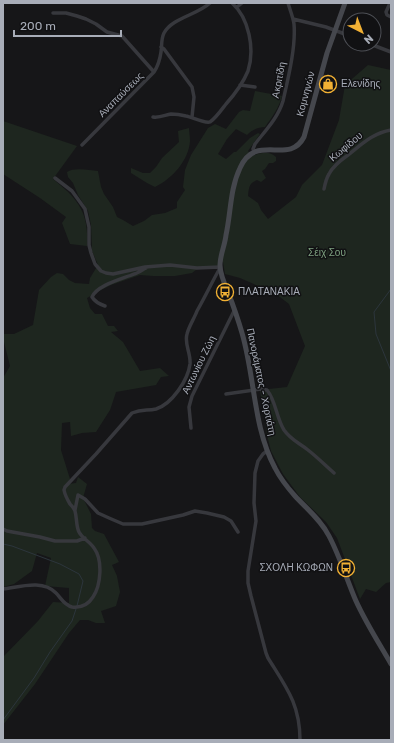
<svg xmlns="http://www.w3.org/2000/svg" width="394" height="743" font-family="Rubik,sans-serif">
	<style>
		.green { fill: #1e261f }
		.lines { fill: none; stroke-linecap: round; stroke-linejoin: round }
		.stream { stroke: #2c353c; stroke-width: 1 }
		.street { stroke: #37383d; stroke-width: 3.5 }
		.secondary { stroke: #45474d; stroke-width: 5 }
		.labels { text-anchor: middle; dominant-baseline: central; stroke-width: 3; stroke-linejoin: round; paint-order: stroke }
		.street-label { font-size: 10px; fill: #a8adb8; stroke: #111113 }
		.poi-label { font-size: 10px; fill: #a8adb8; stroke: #111113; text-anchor: start }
		.park-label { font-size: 10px; fill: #7fa381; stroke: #111113 }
	</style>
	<rect width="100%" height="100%" fill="#161618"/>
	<path class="green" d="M368 65 391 70V582L386 583 376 592 366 589 360 599 337 538 326 522 300 497 283 474 271 451 267 435 260 390 287 387 305 346 289 304 276 294 240 278 225 274 223 262 216 267 201 266 192 273 175 276H153L140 275 111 285 101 290 87 298 90 308 95 314H102L108 326H114L118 331 111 332 123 342 140 371 160 368 169 376 161 377 156 385 116 392 110 410 96 432 82 433 71 436 70 422 62 423 61 450 70 479 68 484 76 483 78 477 87 484 83 498 91 514 92 528 95 531 104 534 119 562 112 565 117 576 120 592 116 606 101 611 105 623H96L88 620H80L69 633 35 684 3 725V657L38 621 53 602 69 603V588L45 586 51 558 37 553 32 571 14 584 3 587V378L10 366 3 338V334H14L33 325 39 290 51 277 57 273 63 274 69 280 75 283 89 284 90 278 98 265 92 251 91 225 88 211 78 195 73 183 68 177 67 172C74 167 89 170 98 171L101 187 104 194 113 207 117 217 123 220 133 226 144 221 152 215 165 213 177 208V202L185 190 183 187 185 170 191 155 208 128 215 124 226 129 239 112 243 110 250 111 255 91 282 96C279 108 272 117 265 127 258 127 252 130 247 135L236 129 227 139 218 154 226 159 234 152H236L250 138 258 133 260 134 248 151 252 156C260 153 269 150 276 157V161L273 163H269L265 169 262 171 266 178 261 182 257 180C249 183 249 187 248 196L258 203 261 210 268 219 296 197 302 185 322 165 339 120 345 85Z
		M3 121 77 146 53 179C78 199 89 212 87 246L70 244 62 223 66 217 40 198 3 174Z
		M189 128C189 132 190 136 190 141 189 160 172 179 155 187L147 183 131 173V168L143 173H150L156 167 162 158 179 142 178 131Z"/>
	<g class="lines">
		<path class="stream" d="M391 289 374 312 376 334 391 371
			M3 544 12 546 60 564 79 574 83 581 77 606
			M3 720 34 678 50 652 72 621 76 609"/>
		<path class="street" d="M390 3 386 12 387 15 391 17
			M237 7 242 3
			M53 13H66L77 16 86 19 96 24 107 32 122 36 154 72
			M293 19 326 27 350 36
			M370 44 391 52
			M161 47 164 49 192 87 194 97 192 117
			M240 85 255 87
			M153 117C160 118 165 115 171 114 176 114 182 115 186 116 192 117 205 124 210 122 216 118 222 109 226 104 235 94 243 83 248 71 255 49 249 18 232 3
			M82 145 154 72C158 66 160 59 161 52 162 45 161 39 164 33 172 18 197 15 210 3
			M254 152 253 149 255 144C265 131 278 118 283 101 288 79 296 47 294 24 293 17 290 10 288 3
			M55 178 72 191 85 209 89 227V245L91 253 95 264 101 271 106 273 113 274 145 267 170 265 197 268 220 267
			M324 189C325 184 326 179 329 174 333 166 341 160 348 155 362 144 373 133 391 130
			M105 306C99 304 95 302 92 297 97 285 122 279 134 274 138 273 142 270 146 268
			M226 394 261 389 267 390C276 401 276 417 284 430 291 440 298 442 308 450 317 457 325 465 334 473
			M191 428 189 407 192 396 234 311
			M267 451 263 454 258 461 255 473 254 503 256 521 248 571V583L251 596 266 653 268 658C286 687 300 704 300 740
			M75 510 78 495 85 499 98 513 109 518 123 524H142L183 515 195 511 207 513 224 517 231 521 238 532
			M3 529 7 531 40 537 55 541H77L85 538
			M3 589C19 587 43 579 56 593 61 598 64 605 72 607 81 608 88 605 93 597 101 585 103 560 94 548 90 542 82 538 79 532 76 526 77 518 75 511 74 508 72 506 70 504 67 499 65 495 64 490L65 487 96 454 132 413C142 409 147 411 156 409 172 404 188 380 190 364 191 353 184 344 187 334 189 326 194 319 197 311 205 297 212 282 220 268"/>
		<path class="secondary" d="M345 3 327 53 304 137C289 166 256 132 240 168 230 189 231 212 226 235 225 245 220 255 220 265 220 274 224 283 228 292 233 305 238 319 242 333 255 377 253 427 275 468 280 478 287 487 295 496 307 509 321 520 329 536 340 557 347 580 356 601 366 623 379 643 391 664"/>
	</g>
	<defs>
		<g id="shop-ring" transform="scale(0.9)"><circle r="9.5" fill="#111113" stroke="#f2b134" stroke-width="1.5"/><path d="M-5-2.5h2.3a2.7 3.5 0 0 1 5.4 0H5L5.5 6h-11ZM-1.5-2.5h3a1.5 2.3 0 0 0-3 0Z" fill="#f2b134"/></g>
		<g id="bus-ring" transform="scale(0.9)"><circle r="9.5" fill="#111113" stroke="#f2b134" stroke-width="1.5"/><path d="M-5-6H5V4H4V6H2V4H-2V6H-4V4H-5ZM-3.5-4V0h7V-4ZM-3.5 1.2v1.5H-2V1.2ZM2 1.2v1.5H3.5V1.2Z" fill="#f2b134"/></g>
	</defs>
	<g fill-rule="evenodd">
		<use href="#shop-ring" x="328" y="84"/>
		<use href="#bus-ring" x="225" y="292"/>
		<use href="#bus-ring" x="346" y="568"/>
	</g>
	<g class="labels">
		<g class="street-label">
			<text transform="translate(279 80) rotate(-79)">Ακριτίδη</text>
			<text transform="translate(306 94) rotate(-75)">Κομνηνών</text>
			<text transform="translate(121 95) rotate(-45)">Αναπαύσεως</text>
			<text transform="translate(346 147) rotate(-40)">Κωφίδου</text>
			<text transform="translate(199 365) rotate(-64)">Αντωνίου Ζώη</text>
			<text transform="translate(261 382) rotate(78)">Πανοράματος - Χορτιάτη</text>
		</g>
		<g class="poi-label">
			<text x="341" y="84">Ελενίδης</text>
			<text x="238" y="292">ΠΛΑΤΑΝΑΚΙΑ</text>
			<text x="333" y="568" text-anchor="end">ΣΧΟΛΗ ΚΩΦΩΝ</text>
		</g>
		<g class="park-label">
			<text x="327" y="253">Σέιχ Σου</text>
		</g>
	</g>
	<rect width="394" height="743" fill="none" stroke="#a8adb8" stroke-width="8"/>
	<g transform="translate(362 32) rotate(138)"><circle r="19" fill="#111113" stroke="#4d4f55"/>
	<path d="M0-3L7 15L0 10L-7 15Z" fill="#f2b134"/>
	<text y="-6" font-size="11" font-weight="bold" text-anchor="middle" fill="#a8adb8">N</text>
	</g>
	<path d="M14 30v6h107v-6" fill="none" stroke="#a8adb8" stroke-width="2"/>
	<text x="20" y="30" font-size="12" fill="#a8adb8" stroke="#111113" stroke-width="3" paint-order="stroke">200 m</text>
</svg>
